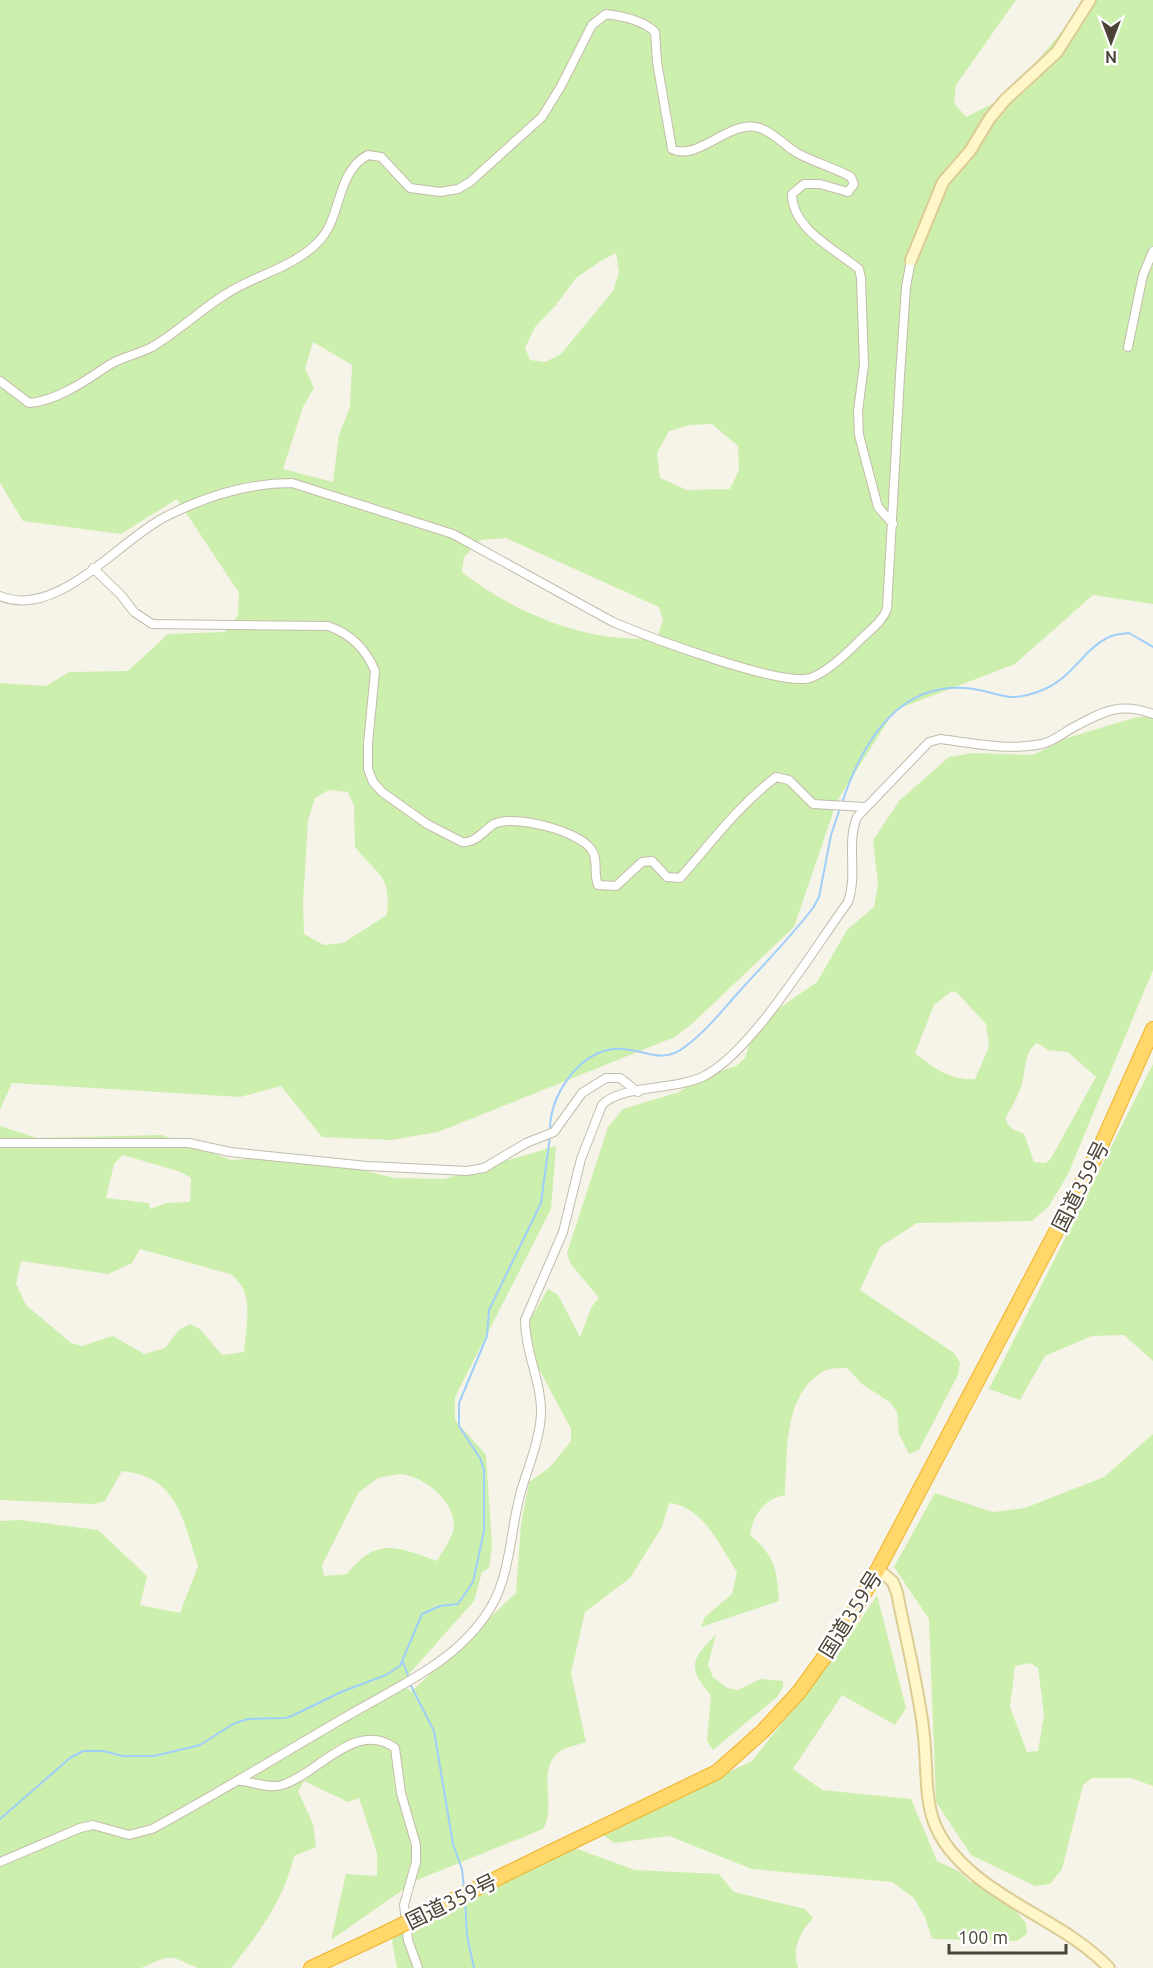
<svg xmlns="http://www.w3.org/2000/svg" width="1153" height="1968" font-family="Ubuntu,'Noto Sans JP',sans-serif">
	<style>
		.green { fill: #cdefad; fill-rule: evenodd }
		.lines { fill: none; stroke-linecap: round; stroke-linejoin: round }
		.stream { stroke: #9fcef9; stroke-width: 2 }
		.street-casing { stroke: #c3bcaa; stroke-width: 10 }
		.secondary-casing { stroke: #dbcc93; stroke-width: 14 }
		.highway-casing { stroke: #f0b329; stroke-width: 16 }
		.street { stroke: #fff; stroke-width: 8 }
		.secondary { stroke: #fff6ca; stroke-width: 10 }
		.highway { stroke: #ffd76b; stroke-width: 14 }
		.highway-bridge-casing { stroke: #f0b329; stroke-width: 16; stroke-linecap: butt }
		.highway-bridge { stroke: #ffd76b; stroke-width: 14 }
		.labels { text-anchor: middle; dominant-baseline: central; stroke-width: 5; stroke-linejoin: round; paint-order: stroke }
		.street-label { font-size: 21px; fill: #4b4436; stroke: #fff }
	</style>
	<rect width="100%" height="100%" fill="#f6f3e9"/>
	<path class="green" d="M0 0H1016L956 85 954 103 966 117 1008 96 1088 0H1153V604L1093 595 1015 664 895 710 837 801 794 927 694 1022 675 1037 438 1132 391 1140 322 1137 281 1086 240 1097 12 1083 0 1110V683L46 686 69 672 128 671 168 634 225 632 238 615 239 593 177 499 121 534 23 521 0 483ZM616 253 619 272 613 291 561 354 545 362 530 360 525 348 535 327 556 305 576 278 599 262ZM313 342 352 365 350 407 339 435 333 482 283 469 303 407 314 388 305 368ZM712 424 738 446 739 470 730 489 687 490 660 478 657 453 669 431 690 425ZM506 538 659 607 663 620 657 638C588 644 516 614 462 572L464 557 480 540ZM329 790 348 792 354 806 355 847C379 877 391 874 387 915L343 943 324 945 304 934 303 903 308 820 315 798Z
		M1137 717H1153V970L1068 1174 1049 1206 1032 1221 917 1223 880 1247 860 1290 954 1353 960 1363 958 1375 919 1450 909 1454 899 1434 897 1412 891 1403 862 1384 847 1368C840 1368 830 1368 824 1371 782 1395 788 1454 785 1495 765 1498 752 1516 750 1535 775 1556 777 1569 779 1601L701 1627 705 1617 732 1594 737 1572C720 1546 703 1506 669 1503L662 1527 630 1578 585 1612 571 1673 586 1742C578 1745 565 1747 559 1752 536 1769 557 1808 543 1829L417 1880 331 1940 346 1874 377 1876V1853L359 1798 348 1802 304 1781 298 1791 313 1824 316 1847 294 1856C284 1900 259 1933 231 1968H198L175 1958H164L141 1968H0V1521L20 1520 98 1530 147 1576 140 1605 180 1613 198 1566C183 1521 178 1476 122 1471L105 1501 94 1504 0 1500V1126L37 1138 162 1135 231 1160 302 1156 395 1178 444 1179 556 1146 551 1209 455 1397V1420L486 1455 492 1545 489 1568 482 1572 474 1601 401 1683 411 1692 516 1593 521 1525 529 1482 549 1468 571 1441V1429L530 1352 524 1330 548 1289 558 1295 580 1337 592 1306 599 1298 570 1263 567 1253 608 1127 623 1109 679 1092 701 1077 736 1066 745 1058 755 1025 817 982 847 930 874 907 878 884 873 840 899 801 949 757 973 753 1033 755 1067 738ZM952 991 957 993 986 1024 989 1047 975 1079C951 1081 932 1067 915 1053L934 1005ZM1037 1043 1048 1050 1068 1052 1096 1077 1050 1160 1045 1163 1034 1162 1024 1134C1015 1130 1006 1128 1006 1117 1012 1107 1017 1098 1021 1087 1026 1073 1023 1052 1037 1043ZM123 1155 181 1172 191 1178 190 1202 167 1203 150 1209 149 1203 106 1198 114 1164ZM140 1249 230 1274C256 1291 246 1325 244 1352L222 1355 200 1329 190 1324 179 1330 165 1348 144 1354 113 1336 82 1346 71 1343 26 1305 16 1284 21 1261 108 1274 132 1263ZM400 1474C424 1476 455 1501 454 1527 453 1537 442 1552 437 1561 397 1547 377 1536 347 1574L324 1576 322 1565 359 1492 378 1478Z
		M1153 1064V1361L1124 1335 1092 1336 1045 1356 1020 1400 989 1389Z
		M1153 1434V1786L1131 1778H1092L1083 1785 1062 1869 1050 1884 1035 1886 971 1855 936 1802 929 1619 894 1567 935 1493 993 1512 1025 1508 1104 1477ZM1030 1663 1038 1668 1044 1715 1038 1751 1027 1752 1010 1707 1015 1666Z
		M877 1595 906 1708 895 1725 842 1695 793 1769 822 1790 911 1799 937 1861 960 1872 969 1881 1002 1895 1026 1923 1027 1934 1017 1941 932 1939 925 1917 914 1898 892 1882 752 1869 669 1836 614 1843 601 1833 752 1761 846 1642Z
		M716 1634 708 1665 713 1677 727 1688 738 1690 760 1679 783 1681V1687L777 1697 713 1750 707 1741 711 1695C686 1666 692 1660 716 1634Z
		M572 1847 635 1870 719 1874 734 1892 805 1909 813 1918C799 1934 792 1947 798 1968H397L392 1941 399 1920 467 1885Z"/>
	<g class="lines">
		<path class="stream" d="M842 803C861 746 896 683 965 688 998 690 1004 705 1040 691 1071 680 1082 651 1107 638 1114 634 1122 634 1129 633L1153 647
			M550 1130C550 1097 576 1055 612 1049 641 1045 659 1068 686 1046 706 1031 721 1012 737 994 763 965 790 938 813 908L819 897 831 835 840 808
			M403 1662 409 1678
			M410 1684 434 1731 453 1844 462 1869 464 1888
			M0 1819 70 1758 83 1751H103L123 1756H154L200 1745 233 1724 248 1719 286 1718 294 1715 341 1692 386 1675 400 1666 422 1614 440 1606 458 1604 473 1582 484 1531V1470L480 1458 459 1426V1403L487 1336 489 1310 541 1203 550 1136
			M465 1900 467 1936 474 1968"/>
		<g class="street-casing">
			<path id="street" d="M1128 347 1143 275 1153 251
				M0 381 29 403C56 401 84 382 106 367 120 357 137 355 152 347 178 332 200 310 226 294 255 275 296 267 320 240 342 216 336 172 368 155L381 157 410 188 440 192 458 189 470 182 542 117 561 86 592 25 606 14C622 16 643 20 655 32L657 62 672 149C696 162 729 121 756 127 772 130 785 147 799 154 816 163 835 168 851 177L854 184 848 192 820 184H804L792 194C792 229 835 249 859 269L861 278 864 365 858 411 859 435 878 507 893 524
				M93 568 121 595 134 612 152 624 328 626C351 634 366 649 375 671L368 744V769L373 782 382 792 427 824 462 842C475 844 484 830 494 824 515 814 578 831 591 849 599 859 593 874 598 885L616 886 642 862 652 861 667 877 680 878C711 843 738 806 776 777L789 780 813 804 865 807
				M0 596C57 620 118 541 165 517 204 497 249 483 292 483L453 534 613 622C646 636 781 687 810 678 826 673 845 655 857 643 867 632 882 623 887 609L900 376 906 287 911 260
				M0 1143H189L230 1152 367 1166 467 1171 484 1168 526 1143 554 1132 582 1093 606 1078H620L638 1092
				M241 1781C254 1782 269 1789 282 1785 317 1775 355 1719 395 1748L401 1793 416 1845V1862L404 1905 408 1940 418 1968
				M0 1862 80 1828 93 1825 129 1835 152 1829C219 1793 283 1753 349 1715 400 1685 459 1661 491 1607 512 1571 510 1526 522 1488 529 1465 540 1438 541 1414 542 1382 525 1353 525 1320L563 1232 581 1159 602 1105C622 1084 678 1091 706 1075 753 1050 815 947 848 902 858 874 846 844 857 817L929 742 940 739C973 743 1009 751 1042 744 1054 741 1063 733 1074 727 1104 711 1120 702 1153 714"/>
		</g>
		<g class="secondary-casing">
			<path id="secondary" d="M911 260 943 182 970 151 990 118 1005 100 1057 52 1090 0
				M878 1569 893 1582 897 1593C906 1638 917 1682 923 1727 931 1793 916 1826 975 1875 1017 1910 1071 1928 1109 1968"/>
		</g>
		<g class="highway-casing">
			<path id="highway" d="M557 1849 717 1772 763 1731 799 1692 843 1631 878 1569 1098 1152 1153 1029
				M311 1968 373 1939"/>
		</g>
		<use href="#street" class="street"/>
		<use href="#secondary" class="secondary"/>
		<use href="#highway" class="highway"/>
		<g class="highway-bridge-casing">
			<path id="highway-bridge" d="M373 1939 557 1849"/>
		</g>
		<use href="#highway-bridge" class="highway-bridge"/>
	</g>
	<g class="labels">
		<g class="street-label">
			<text transform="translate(1080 1186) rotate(-63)">国道359号</text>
			<text transform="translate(850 1614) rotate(-58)">国道359号</text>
			<text transform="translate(451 1901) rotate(-26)">国道359号</text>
		</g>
	</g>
	<g transform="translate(1111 42) rotate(180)" stroke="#ffffff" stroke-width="4.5" paint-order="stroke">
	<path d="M0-4.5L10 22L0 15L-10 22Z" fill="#4b4436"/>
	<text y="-9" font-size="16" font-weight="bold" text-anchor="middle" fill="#4b4436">N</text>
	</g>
	<path d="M949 1944v9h117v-9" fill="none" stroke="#4b4436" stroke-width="3"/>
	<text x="958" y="1944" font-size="18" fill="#4b4436" stroke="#ffffff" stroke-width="4.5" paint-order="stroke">100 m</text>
</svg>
